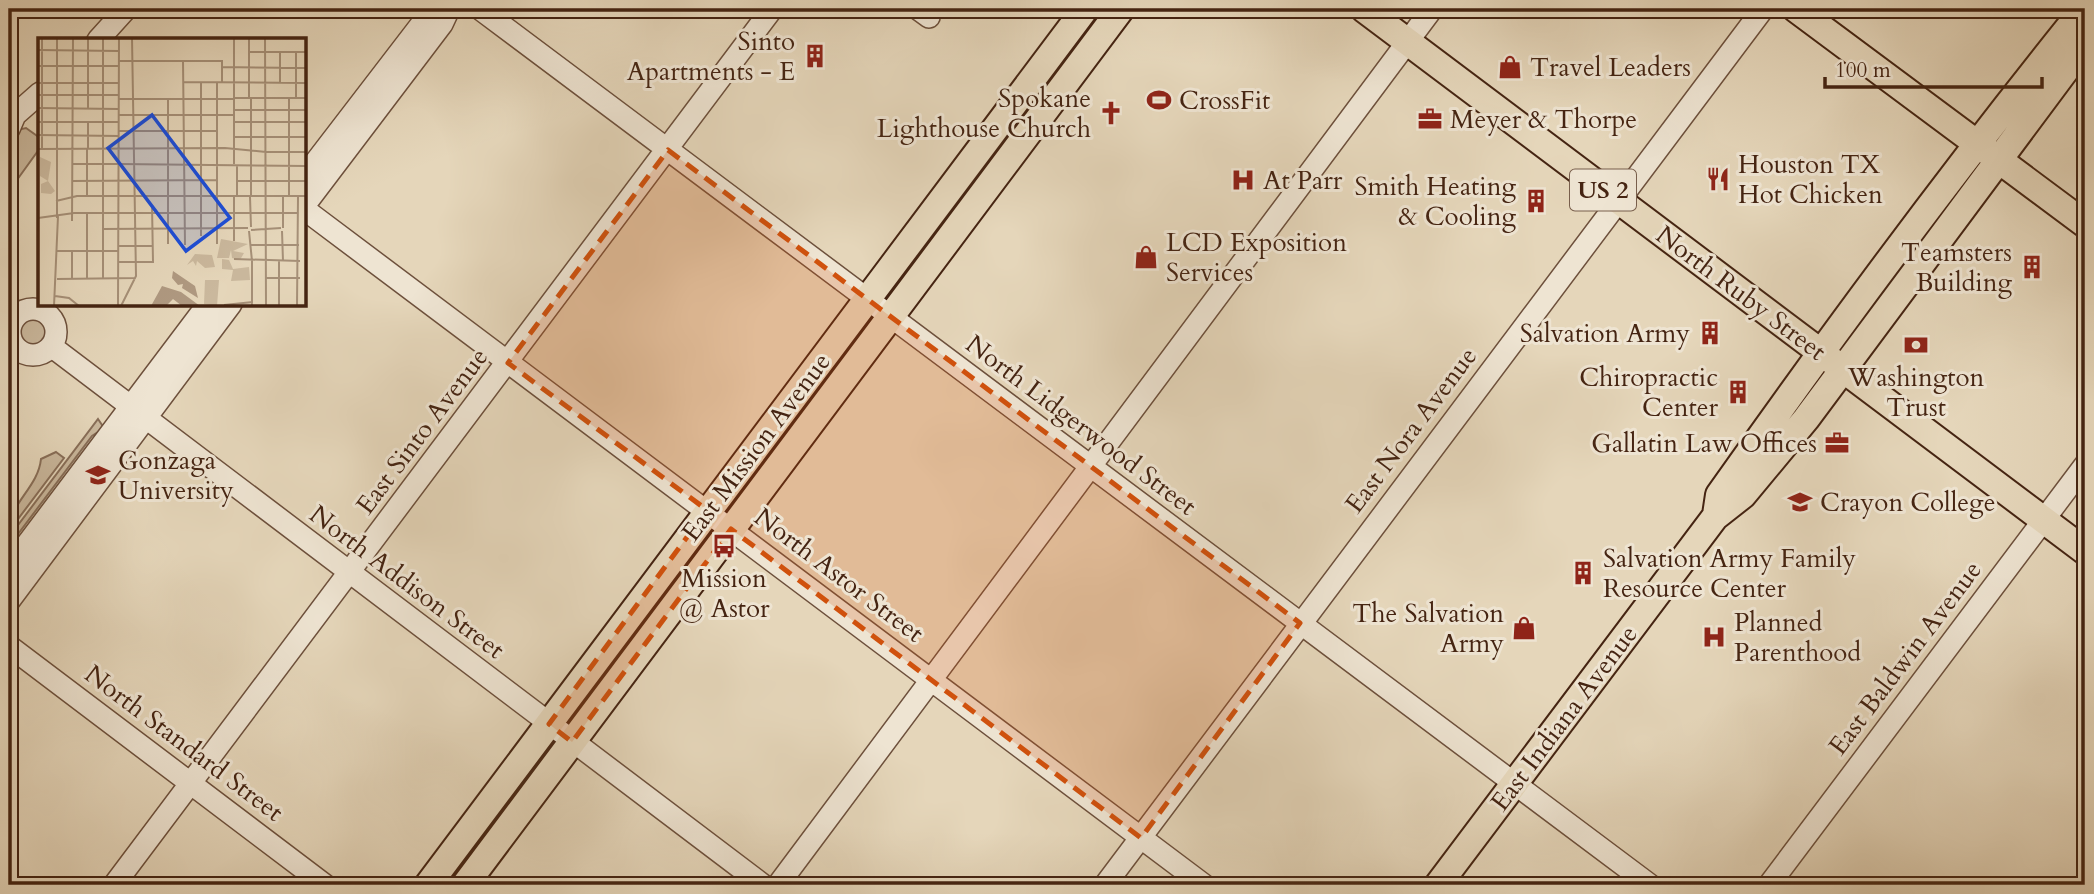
<svg xmlns="http://www.w3.org/2000/svg" width="2094" height="894" font-family="Cardo,serif">
	<style>
		.green { fill: #cab89d; stroke: #886e58; stroke-width: 2 }
		.lines { fill: none; stroke-linecap: round; stroke-linejoin: round }
		.minor-casing { stroke: #6d503c; stroke-width: 24 }
		.major-casing { stroke: #452412; stroke-width: 30 }
		.minor { stroke: #eee4d2; stroke-width: 21 }
		.major { stroke: #e5d6ba; stroke-width: 26 }
		.marked { fill: #d0510d; fill-opacity: 0.2; stroke: #d0510d; stroke-width: 5; stroke-dasharray: 14 9; stroke-linejoin: round }
		.labels { text-anchor: middle; dominant-baseline: central; stroke-width: 6; stroke-linejoin: round; paint-order: stroke }
		.shield { fill: #eee4d2; stroke: #785e4c; stroke-width: 2 }
		.shield-label { font-size: 24px; font-weight: bold; fill: #452412 }
		.poi-label { font-size: 26px; fill: #452412; stroke: #eee4d2; text-anchor: start }
		.street-label { font-size: 26px; fill: #452412; stroke: #eee4d2 }
		.inset-road { fill: none; stroke: #a58f77; stroke-width: 2 }
		.view { fill: #1d4ed8; fill-opacity: 0.15; stroke: #1d4ed8; stroke-width: 3.5 }
		.inset-edge { fill: none; stroke: #452412; stroke-width: 3.5 }
	</style>
	<rect width="100%" height="100%" fill="#e5d6ba"/>
	<filter id="stains"><feTurbulence type="fractalNoise" baseFrequency=".00286" numOctaves="4"/><feColorMatrix values="0 0 0 0 .2 0 0 0 0 .09 0 0 0 0 .02 0 0 0 .5 -.17"/></filter>
	<radialGradient id="worn" r=".72"><stop offset=".6" stop-color="#630" stop-opacity="0"/><stop offset="1" stop-color="#630" stop-opacity=".3"/></radialGradient>
	<path class="green" d="M26 128 40 138V148L9 191V149L17 130Z
		M20 332a13 13 0 1 1 26 0a13 13 0 1 1-26 0Z
		M98 419 104 428 92 436 9 546V537Z
		M56 452 64 458 9 531C9 503 38 488 41 459Z"/>
	<g class="lines">
		<g class="minor-casing">
			<path id="minor" d="M480 9 1650 885
				M918 9 929 17
				M98 40 126 9
				M9 129 15 115 40 93
				M304 177 433 9
				M304 206 442 24 449 9
				M304 209 1204 885
				M10 332a23 23 0 1 1 46 0a23 23 0 1 1-46 0Z
				M51 346 763 885
				M9 568 208 304
				M9 601 231 304
				M9 646 325 885
				M114 885 772 9
				M778 885 1432 9
				M1105 885 1763 9
				M1769 885 2085 465"/>
		</g>
		<g class="major-casing">
			<path id="major" d="M1364 9 2085 551
				M1796 9 2085 224
				M1716 515 1719 495C1832 335 1948 178 2071 25L2085 16
				M428 885 1085 9
				M465 885 1121 9
				M1438 885 1715 517 1743 495 1806 419 2085 44"/>
		</g>
		<use href="#minor" class="minor"/>
		<use href="#major" class="major"/>
	</g>
	<path class="marked" d="M668 150 1300 623 1141 838 731 529 572 742 549 724 707 510 508 363Z"/>
	<defs>
		<g id="building-bare" transform="scale(1.89)"><path d="M-4-6H4V6H1V3H-1V6H-4ZM-2.5-4.3h1.7v1.8h-1.7ZM.8-4.3h1.7v1.8H.8ZM-2.5-1h1.7V.8h-1.7ZM.8-1h1.7V.8H.8Z" fill="#8f2418" stroke="#eee4d2" stroke-width="2.5" paint-order="stroke"/></g>
		<g id="shop-bare" transform="scale(1.89)"><path d="M-5-2.5h2.3a2.7 3.5 0 0 1 5.4 0H5L5.5 6h-11ZM-1.5-2.5h3a1.5 2.3 0 0 0-3 0Z" fill="#8f2418" stroke="#eee4d2" stroke-width="2.5" paint-order="stroke"/></g>
		<g id="stadium-bare" transform="scale(1.89)"><path d="M0-5a6.5 5 0 1 0 0 10a6.5 5 0 1 0 0-10ZM-3.5-1.8h7v3.6h-7Z" fill="#8f2418" stroke="#eee4d2" stroke-width="2.5" paint-order="stroke"/></g>
		<g id="church-bare" transform="scale(1.89)"><path d="M-1.2-6h2.4v3.5h3.3v2.4h-3.3V6h-2.4V-.1h-3.3v-2.4h3.3Z" fill="#8f2418" stroke="#eee4d2" stroke-width="2.5" paint-order="stroke"/></g>
		<g id="office-bare" transform="scale(1.89)"><path d="M-6-3h4V-5.5h4V-3h4V5H-6ZM-1-4.5V-3h2v-1.5ZM-6 0V1H6V0Z" fill="#8f2418" stroke="#eee4d2" stroke-width="2.5" paint-order="stroke"/></g>
		<g id="restaurant-bare" transform="scale(1.89)"><path d="M-5-6h1v4h1v-4h1v4h1v-4h1v5L-1.5 .5V6h-2V.5L-5-1ZM5-6V6H3V1.5H1.5Q1.5-4 5-6Z" fill="#8f2418" stroke="#eee4d2" stroke-width="2.5" paint-order="stroke"/></g>
		<g id="hospital-bare" transform="scale(1.89)"><path d="M-5-5h3v3.5h4V-5h3V5h-3V1.5h-4V5h-3Z" fill="#8f2418" stroke="#eee4d2" stroke-width="2.5" paint-order="stroke"/></g>
		<g id="bank-bare" transform="scale(1.89)"><path d="M-6-4H6V4H-6ZM0-2.3a2.3 2.3 0 1 0 0 4.6a2.3 2.3 0 1 0 0-4.6Z" fill="#8f2418" stroke="#eee4d2" stroke-width="2.5" paint-order="stroke"/></g>
		<g id="university-bare" transform="scale(1.89)"><path d="M0-5L7-2L0 1L-7-2ZM-4 1L0 2.5L4 1V4Q0 6-4 4Z" fill="#8f2418" stroke="#eee4d2" stroke-width="2.5" paint-order="stroke"/></g>
		<g id="school-bare" transform="scale(1.89)"><path d="M0-5L7-2L0 1L-7-2ZM-4 1L0 2.5L4 1V4Q0 6-4 4Z" fill="#8f2418" stroke="#eee4d2" stroke-width="2.5" paint-order="stroke"/></g>
		<g id="bus-bare" transform="scale(1.89)"><path d="M-5-6H5V4H4V6H2V4H-2V6H-4V4H-5ZM-3.5-4V0h7V-4ZM-3.5 1.2v1.5H-2V1.2ZM2 1.2v1.5H3.5V1.2Z" fill="#8f2418" stroke="#eee4d2" stroke-width="2.5" paint-order="stroke"/></g>
	</defs>
	<g fill-rule="evenodd">
		<use href="#building-bare" x="815" y="56"/>
		<use href="#shop-bare" x="1510" y="67"/>
		<use href="#stadium-bare" x="1159" y="100"/>
		<use href="#church-bare" x="1111" y="113"/>
		<use href="#office-bare" x="1430" y="119"/>
		<use href="#restaurant-bare" x="1718" y="179"/>
		<use href="#hospital-bare" x="1243" y="180"/>
		<use href="#building-bare" x="1536" y="201"/>
		<use href="#shop-bare" x="1146" y="257"/>
		<use href="#building-bare" x="2032" y="267"/>
		<use href="#building-bare" x="1710" y="333"/>
		<use href="#bank-bare" x="1916" y="345"/>
		<use href="#building-bare" x="1738" y="392"/>
		<use href="#office-bare" x="1837" y="443"/>
		<use href="#university-bare" x="98" y="475"/>
		<use href="#school-bare" x="1800" y="502"/>
		<use href="#bus-bare" x="724" y="546"/>
		<use href="#building-bare" x="1583" y="573"/>
		<use href="#shop-bare" x="1524" y="628"/>
		<use href="#hospital-bare" x="1714" y="637"/>
	</g>
	<g class="labels">
		<rect class="shield" x="1570" y="169.5" width="66" height="41" rx="5"/>
		<g class="shield-label">
			<text x="1603" y="190">US 2</text>
		</g>
		<g class="poi-label">
			<text x="795" y="41" text-anchor="end">Sinto<tspan x="795" dy="30">Apartments - E</tspan></text>
			<text x="1530" y="67">Travel Leaders</text>
			<text x="1091" y="98" text-anchor="end">Spokane<tspan x="1091" dy="30">Lighthouse Church</tspan></text>
			<text x="1179" y="100">CrossFit</text>
			<text x="1450" y="119">Meyer &amp; Thorpe</text>
			<text x="1738" y="164">Houston TX<tspan x="1738" dy="30">Hot Chicken</tspan></text>
			<text x="1263" y="180">At Parr</text>
			<text x="1516" y="186" text-anchor="end">Smith Heating<tspan x="1516" dy="30">&amp; Cooling</tspan></text>
			<text x="1166" y="242">LCD Exposition<tspan x="1166" dy="30">Services</tspan></text>
			<text x="2012" y="252" text-anchor="end">Teamsters<tspan x="2012" dy="30">Building</tspan></text>
			<text x="1690" y="333" text-anchor="end">Salvation Army</text>
			<text x="1718" y="377" text-anchor="end">Chiropractic<tspan x="1718" dy="30">Center</tspan></text>
			<text x="1916" y="377" text-anchor="middle">Washington<tspan x="1916" dy="30">Trust</tspan></text>
			<text x="1817" y="443" text-anchor="end">Gallatin Law Offices</text>
			<text x="118" y="460">Gonzaga<tspan x="118" dy="30">University</tspan></text>
			<text x="1820" y="502">Crayon College</text>
			<text x="1603" y="558">Salvation Army Family<tspan x="1603" dy="30">Resource Center</tspan></text>
			<text x="724" y="578" text-anchor="middle">Mission<tspan x="724" dy="30">@ Astor</tspan></text>
			<text x="1504" y="613" text-anchor="end">The Salvation<tspan x="1504" dy="30">Army</tspan></text>
			<text x="1734" y="622">Planned<tspan x="1734" dy="30">Parenthood</tspan></text>
		</g>
		<g class="street-label">
			<text transform="translate(1741 293) rotate(37)">North Ruby Street</text>
			<text transform="translate(1081 425) rotate(37)">North Lidgerwood Street</text>
			<text transform="translate(1411 430) rotate(-53)">East Nora Avenue</text>
			<text transform="translate(422 431) rotate(-53)">East Sinto Avenue</text>
			<text transform="translate(756 447) rotate(-53)">East Mission Avenue</text>
			<text transform="translate(839 575) rotate(37)">North Astor Street</text>
			<text transform="translate(407 582) rotate(37)">North Addison Street</text>
			<text transform="translate(1905 658) rotate(-53)">East Baldwin Avenue</text>
			<text transform="translate(1564 718) rotate(-53)">East Indiana Avenue</text>
			<text transform="translate(184 743) rotate(37)">North Standard Street</text>
		</g>
	</g>
	<g transform="translate(38 38)">
		<rect width="268" height="268" fill="#e5d6ba"/>
		<path d="M2 119 13 124 10 143 17 153 13 156 3 155V146L10 143 2 138ZM183 201 210 206 195 213 206 215 202 222 194 220 193 212 191 220H179ZM157 216 174 217 177 229 167 230 159 223 158 228 155 223 149 227ZM184 221 191 222 195 231 211 229 212 242 193 243 195 232 184 231ZM167 242H181L179 268 166 266Z" fill="#cab89d"/>
		<path d="M135 233 157 248 160 260 144 250 145 246 140 247 134 240ZM124 248 143 254 162 268H144L135 261 128 268H113Z" fill="#af9981"/>
		<path class="inset-road" d="M19 0V180M227 0 228 268M0 12 81 13M211 14H268M81 23H184V45M145 23 147 207M0 28H81M184 29 268 30M146 44 268 45M163 44V198M179 44V206M0 45H81M242 45V14M0 57H81M196 60H268M211 60V0M251 60V158M258 60V14M81 61H195M130 61V206M0 70 81 71M50 70V0M195 72H227M227 72H268M81 77H195M0 84H81M50 84V110M195 84H268M81 93H179M0 97 81 98M195 99H268M0 111 187 110 228 114M4 111V0M228 114H268M34 126H82M82 126 268 128M196 126V0M34 143 179 142M199 143H268M49 158V110M199 158V128M213 158V60M212 159 213 189M245 159V190M18 163 39 158H268M0 180 36 175H260M34 183 35 0M65 191 210 190M213 192 243 190M211 193 214 223M244 193 245 223M196 203V159M212 207H261M81 208H115M34 212V241M19 213H81M196 221 262 223M81 224H115L114 167M228 240H262M19 241 98 240M49 241V175M65 241V0M17 258 31 260 41 268M186 267 215 264M16 268 20 178M80 268 81 0M83 268 98 238 94 0M214 268V223M241 268V223M259 268 260 159"/>
		<path class="view" d="M114 77 192 180 148 213 70 110Z"/>
		<rect width="268" height="268" class="inset-edge"/>
	</g>
	<rect width="2094" height="894" fill="none" stroke="#e5d6ba" stroke-width="35"/>
	<rect x="10" y="10" width="2073" height="873" fill="none" stroke="#452412" stroke-width="3.5"/>
	<rect x="18" y="18" width="2059" height="859" fill="none" stroke="#452412" stroke-width="2"/>
	<path d="M1825 77v10h217v-10" fill="none" stroke="#452412" stroke-width="3.5"/>
	<text x="1835" y="77" font-size="21" fill="#452412" stroke="#eee4d2" stroke-width="5" paint-order="stroke">100 m</text>
	<rect width="100%" height="100%" filter="url(#stains)"/>
	<rect width="100%" height="100%" fill="url(#worn)"/>
</svg>
